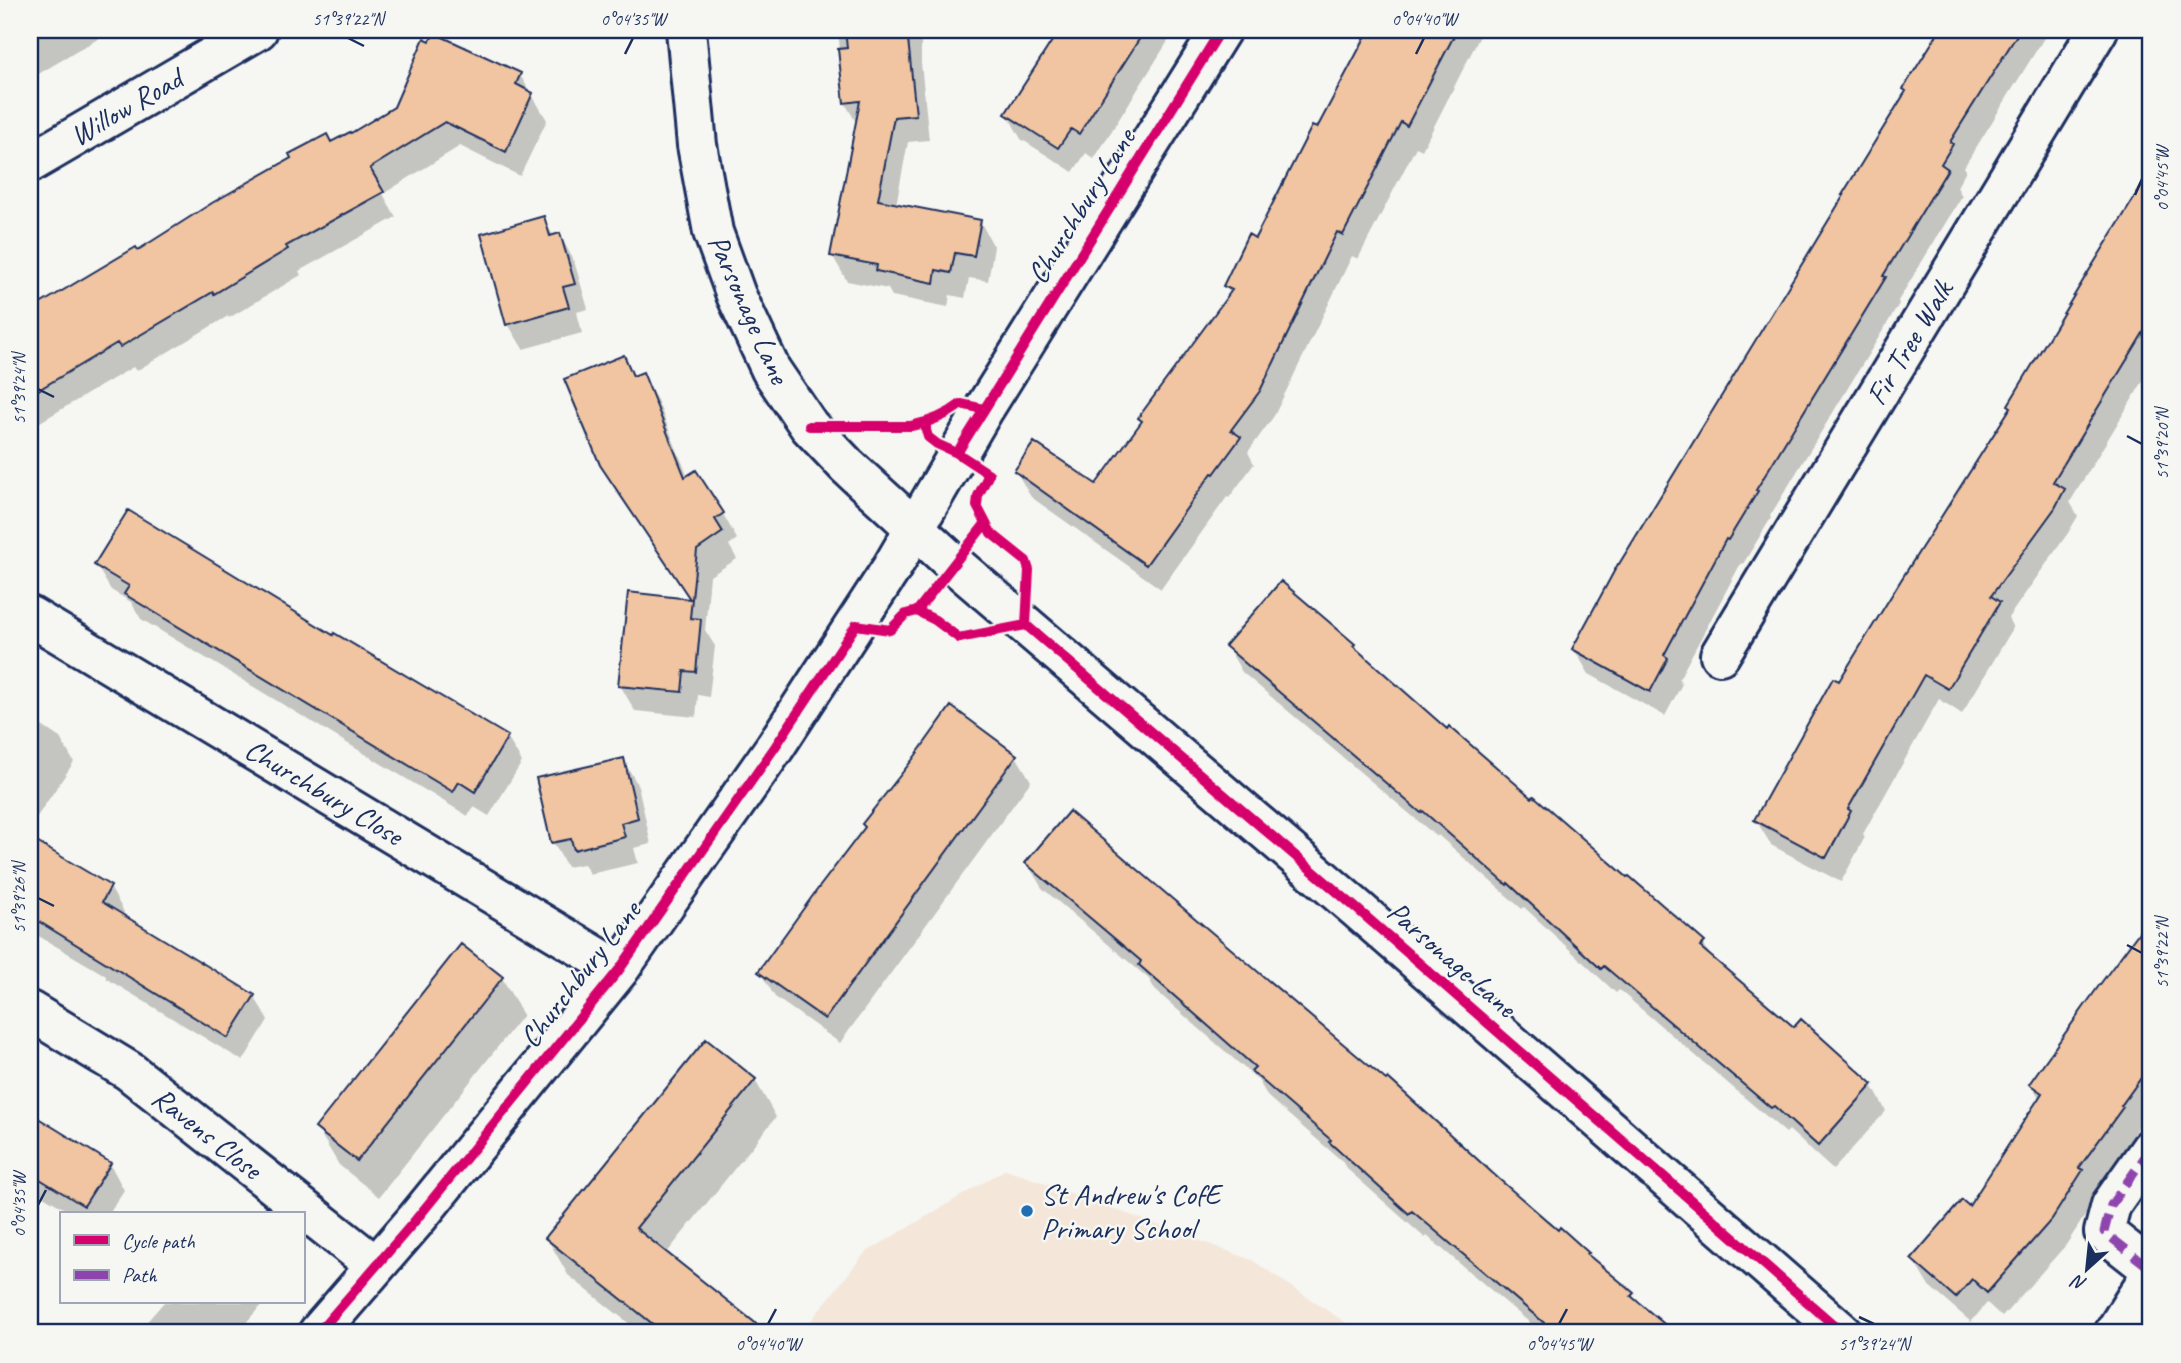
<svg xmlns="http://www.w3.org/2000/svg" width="2181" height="1363" font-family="Caveat,sans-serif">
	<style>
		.built { fill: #f4e7da }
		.shadow { fill: #0003 }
		.building { fill: #f1c5a1; stroke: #1b2f5e; stroke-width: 2 }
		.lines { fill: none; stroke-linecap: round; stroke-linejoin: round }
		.street-casing { stroke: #1b2f5e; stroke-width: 44 }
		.secondary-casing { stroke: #1b2f5e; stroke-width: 44 }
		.street { stroke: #f6f6f2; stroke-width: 38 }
		.secondary { stroke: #f6f6f2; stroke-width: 38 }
		.quiet { stroke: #8e44ad; stroke-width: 9; stroke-dasharray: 18 9; stroke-linecap: butt }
		.cycleway-casing { stroke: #f6f6f2; stroke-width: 15 }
		.cycleway { stroke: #d6006c; stroke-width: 10 }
		.ticks { fill: none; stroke: #1b2f5e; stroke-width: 2.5 }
		.poi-dot { fill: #1f6fb2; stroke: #f6f6f2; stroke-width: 2.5 }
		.labels { text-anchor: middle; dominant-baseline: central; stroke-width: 5; stroke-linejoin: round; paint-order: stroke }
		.street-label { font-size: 30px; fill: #1b2f5e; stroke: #f6f6f2 }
		.poi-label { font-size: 30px; fill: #1b2f5e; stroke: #f6f6f2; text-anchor: start }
		.neatline { fill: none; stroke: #1b2f5e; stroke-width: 2.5 }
		.ticks-label { font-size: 18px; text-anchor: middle; fill: #1b2f5e }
	</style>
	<rect width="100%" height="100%" fill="#f6f6f2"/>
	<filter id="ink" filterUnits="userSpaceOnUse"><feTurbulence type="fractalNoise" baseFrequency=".0143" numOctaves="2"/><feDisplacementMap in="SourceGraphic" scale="14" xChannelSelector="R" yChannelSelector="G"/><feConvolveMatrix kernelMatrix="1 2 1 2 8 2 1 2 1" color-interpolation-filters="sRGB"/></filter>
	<g filter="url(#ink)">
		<path class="built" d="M1006 1169 1252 1260 1361 1333H801L865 1253Z"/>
		<path class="shadow" d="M30 30H113L30 79Z
			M838 30H921V63L929 140 908 142 896 205 980 221 994 247 988 281 969 278 965 298 950 295 948 307 892 296 888 289 847 281 832 255 857 124 845 103Z
			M1060 30H1175L1094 159 1086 153 1073 172 1021 139 1007 114Z
			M1371 30H1483L1422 150 1416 147 1358 259 1352 256 1274 416 1248 452 1254 464 1229 498 1227 497 1161 589 1031 497 1016 471 1096 487 1143 422 1140 418 1231 295 1225 285 1256 240Z
			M1942 30H2049L1964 167 1966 170 1957 187 1962 196 1898 301 1899 304 1770 516 1771 518 1743 564 1741 563 1679 679 1682 684 1665 716 1589 674 1574 649 1907 92 1905 89Z
			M520 75 547 120 520 176 460 146 383 194 396 217 299 271 301 275 229 318 228 316 136 371 133 367 30 428V306L37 301 40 306 331 144Z
			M2135 201 2151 216V368L2070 502 2078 516 2068 533 2008 618 2013 628 1962 714 1939 699 1863 834 1865 837 1841 882 1771 845 1756 820 2012 409Z
			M543 218 554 237 560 235 574 261 588 309 577 312 582 333 523 349 508 324Z
			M623 357 635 377 642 375 657 400 688 477 723 514 737 539 729 545 737 559 710 576 705 630 715 646 709 697 698 695 696 717 635 711 620 685 691 600 617 491 602 464Z
			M96 565 334 637 507 737 522 762 489 816 474 807 468 816 141 619 131 602 111 590Z
			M1354 645 1358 652 1447 731 1703 943 1713 960 1794 1030 1872 1085 1886 1111 1833 1170 1789 1130 1786 1133 1619 990 1616 993 1524 907 1522 909 1438 835 1437 837 1242 672 1227 646Z
			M30 718 60 738 74 762 30 827Z
			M1016 756 1031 781 840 1043 775 997 760 972Z
			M623 760 638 785 651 844 634 848 638 863 590 874 584 864 567 867 553 842Z
			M30 840 110 887 124 912 122 916 254 996 268 1020 243 1061 107 979 105 975 30 931Z
			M1027 863 1558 1232 1560 1229 1588 1254 1591 1260 1632 1294 1638 1304 1672 1333H1542L1427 1236 1425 1238 1346 1168 1342 1161 1268 1097 1258 1080 1155 990 1149 979 1042 888Z
			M2151 919V1109L2135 1131 2136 1134 2094 1192 2097 1197 2066 1245 2002 1317 1987 1303 1971 1322 1928 1285 1913 1260 1969 1209 2040 1099 2031 1084 2099 988Z
			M502 978 523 1015 379 1197 339 1165 317 1128Z
			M755 1080 776 1117 666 1254 765 1333H641L568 1275 547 1238Z
			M30 1116 110 1164 124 1190 109 1214H73L30 1188Z
			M164 1302H264L237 1333H137Z"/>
		<path class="building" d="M845 30H907L916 115 894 117 878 200 981 220 974 256 955 253 951 273 936 270 934 283 876 271 877 265 830 256 860 101 844 103 838 49 847 48Z
			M1059 30H1145L1079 134 1071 129 1058 148 1005 114Z
			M1369 30H1457L1407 126 1401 122 1343 235 1337 232 1260 391 1231 430 1241 437 1214 474 1212 473 1146 565 1014 471 1034 442 1096 484 1142 421 1138 418 1232 290 1223 286 1248 234 1255 238 1312 126 1317 128Z
			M1940 30H2020L1950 142 1953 144 1941 164 1948 169 1883 276 1886 277 1756 490 1758 491 1728 540 1726 539 1664 655 1668 658 1650 692 1572 649 1618 564H1619L1844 195H1842L1906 91 1903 89Z
			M434 33 521 73 516 84 533 93 506 152 445 122 370 168 384 192 286 246 288 249 214 294 213 292 120 347 117 343 30 395V310L136 247 138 250 212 203 291 158 289 154 327 134 331 142 350 132 351 133 394 107 424 38 430 41Z
			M2151 171V320L2053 482 2065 489 2055 508 1991 596 2000 602 1948 689 1924 675 1848 809 1851 811 1826 858 1754 820 1833 678 1839 681 1901 580 2011 407 2008 405 2087 274Z
			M544 216 550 236 560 233 575 284 563 287 569 307 506 325 481 234Z
			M624 355 633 376 643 372 685 477 696 470 724 513 715 519 723 532 697 550 690 618 701 619 696 672 684 671 682 692 618 686 628 592 690 599 600 465 564 379Z
			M128 510 333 635 334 633 508 736 475 792 459 782 453 792 124 594 129 586 94 565Z
			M1281 581 1355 644 1353 646 1447 729 1449 726 1532 798 1534 796 1627 877 1629 876 1705 942 1700 947 1794 1027 1801 1019 1873 1084 1818 1146 1774 1106 1771 1108 1604 966 1601 969 1508 883 1507 885 1423 811 1421 813 1225 646Z
			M951 706 1017 755 825 1019 758 972 814 894 865 827 862 824 913 759Z
			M624 758 638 818 621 823 625 837 574 850 571 839 551 843 536 778Z
			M1069 811 1303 1010 1386 1080 1388 1078 1499 1179 1558 1230 1560 1227 1589 1253 1587 1254 1634 1293 1631 1296 1675 1333H1556L1412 1211 1409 1214 1329 1142 1331 1140 1251 1071 1255 1067 1139 965 1141 961 1025 863Z
			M30 838 111 886 102 902 255 995 228 1038 30 916Z
			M2151 916V1064L2121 1106 2123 1107 2079 1168 2083 1170 2052 1219 1987 1293 1972 1279 1956 1298 1911 1259 1962 1200 1969 1206 2042 1093 2029 1084 2098 987Z
			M461 944 503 977 357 1161 315 1128Z
			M706 1039 756 1079 636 1228 768 1333H664L545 1238Z
			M30 1113 111 1163 84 1206 30 1173Z"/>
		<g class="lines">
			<g class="street-casing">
				<path id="street" d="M30 616 619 970
					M1720 655 2098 30
					M30 1011 129 1071 376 1266
					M2151 1148 2111 1205 2104 1232 2151 1269
					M318 1333 414 1222 619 970 775 747 891 569 984 409 1221 30"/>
			</g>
			<g class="secondary-casing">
				<path id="secondary" d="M686 30 697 145 713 232 736 295 771 370 809 426 847 466 954 564 1356 908 1843 1333
					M30 163 258 30
					M2114 1333 2151 1274"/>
			</g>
			<use href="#street" class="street"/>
			<use href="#secondary" class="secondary"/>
			<path class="quiet" d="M2151 1148 2111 1205 2104 1232 2151 1269"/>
			<g class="cycleway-casing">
				<path id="cycleway" d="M926 423V430L928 437 937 444 957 453 989 474 978 496 977 506 991 533 1026 561 1029 570 1026 625
					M809 426H911C930 422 946 416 961 404L984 409
					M957 453 1221 30
					M917 611 985 524
					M1026 625 1356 908 1843 1333
					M318 1333 414 1222 619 970 775 747 856 625 890 630 906 614 917 611 935 620 959 638 1026 625"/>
			</g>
			<use href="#cycleway" class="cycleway"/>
		</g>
	</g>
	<path class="ticks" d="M348 38 364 46M625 54 633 38M1416 54 1424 38M2135 195 2142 179M38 389 54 397M2127 436 2142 444M38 898 54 906M2127 945 2142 953M38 1205 46 1190M1859 1317 1874 1324M768 1324 776 1309M1559 1324 1567 1309"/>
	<circle class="poi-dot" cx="1027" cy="1211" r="7"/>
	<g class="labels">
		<g class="street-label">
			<text transform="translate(126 107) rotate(-30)">Willow Road</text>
			<text transform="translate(1081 206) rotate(-58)">Churchbury Lane</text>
			<text transform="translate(749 309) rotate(66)">Parsonage Lane</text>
			<text transform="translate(1909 343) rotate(-59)">Fir Tree Walk</text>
			<text transform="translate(324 792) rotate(31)">Churchbury Close</text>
			<text transform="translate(1452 959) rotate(41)">Parsonage Lane</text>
			<text transform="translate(580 974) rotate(-52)">Churchbury Lane</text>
			<text transform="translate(207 1133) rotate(38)">Ravens Close</text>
		</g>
		<g class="poi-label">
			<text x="1041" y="1194">St Andrew's CofE<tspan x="1041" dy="34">Primary School</tspan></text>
		</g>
	</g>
	<rect width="2181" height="1363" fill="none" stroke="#f6f6f2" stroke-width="77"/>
	<rect x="60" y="1212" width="245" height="91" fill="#f6f6f2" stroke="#9ea6b7" stroke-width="2"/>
	<rect x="74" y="1235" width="35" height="10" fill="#d6006c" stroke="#9ea6b7" stroke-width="2"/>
	<text x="122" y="1248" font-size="21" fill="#1b2f5e">Cycle path</text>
	<rect x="74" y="1270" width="35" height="10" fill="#8e44ad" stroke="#9ea6b7" stroke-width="2"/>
	<text x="122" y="1282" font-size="21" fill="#1b2f5e">Path</text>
	<g transform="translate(2087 1269) rotate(207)" stroke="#f6f6f2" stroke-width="5" paint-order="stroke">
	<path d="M0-5L12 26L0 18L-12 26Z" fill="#1b2f5e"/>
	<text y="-10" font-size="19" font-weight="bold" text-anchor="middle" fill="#1b2f5e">N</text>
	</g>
	<rect x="38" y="38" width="2104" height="1286" class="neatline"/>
	<g class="ticks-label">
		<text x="348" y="25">51°39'22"N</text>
		<text x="633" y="25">0°04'35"W</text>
		<text x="1424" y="25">0°04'40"W</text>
		<text transform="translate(2162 179) rotate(-90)" y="6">0°04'45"W</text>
		<text transform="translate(19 389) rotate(-90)" y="6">51°39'24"N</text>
		<text transform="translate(2162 444) rotate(-90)" y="6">51°39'20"N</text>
		<text transform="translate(19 898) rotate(-90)" y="6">51°39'26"N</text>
		<text transform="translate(2162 953) rotate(-90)" y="6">51°39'22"N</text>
		<text transform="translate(19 1205) rotate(-90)" y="6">0°04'35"W</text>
		<text x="768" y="1350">0°04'40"W</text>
		<text x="1559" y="1350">0°04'45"W</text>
		<text x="1874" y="1350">51°39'24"N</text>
	</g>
</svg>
